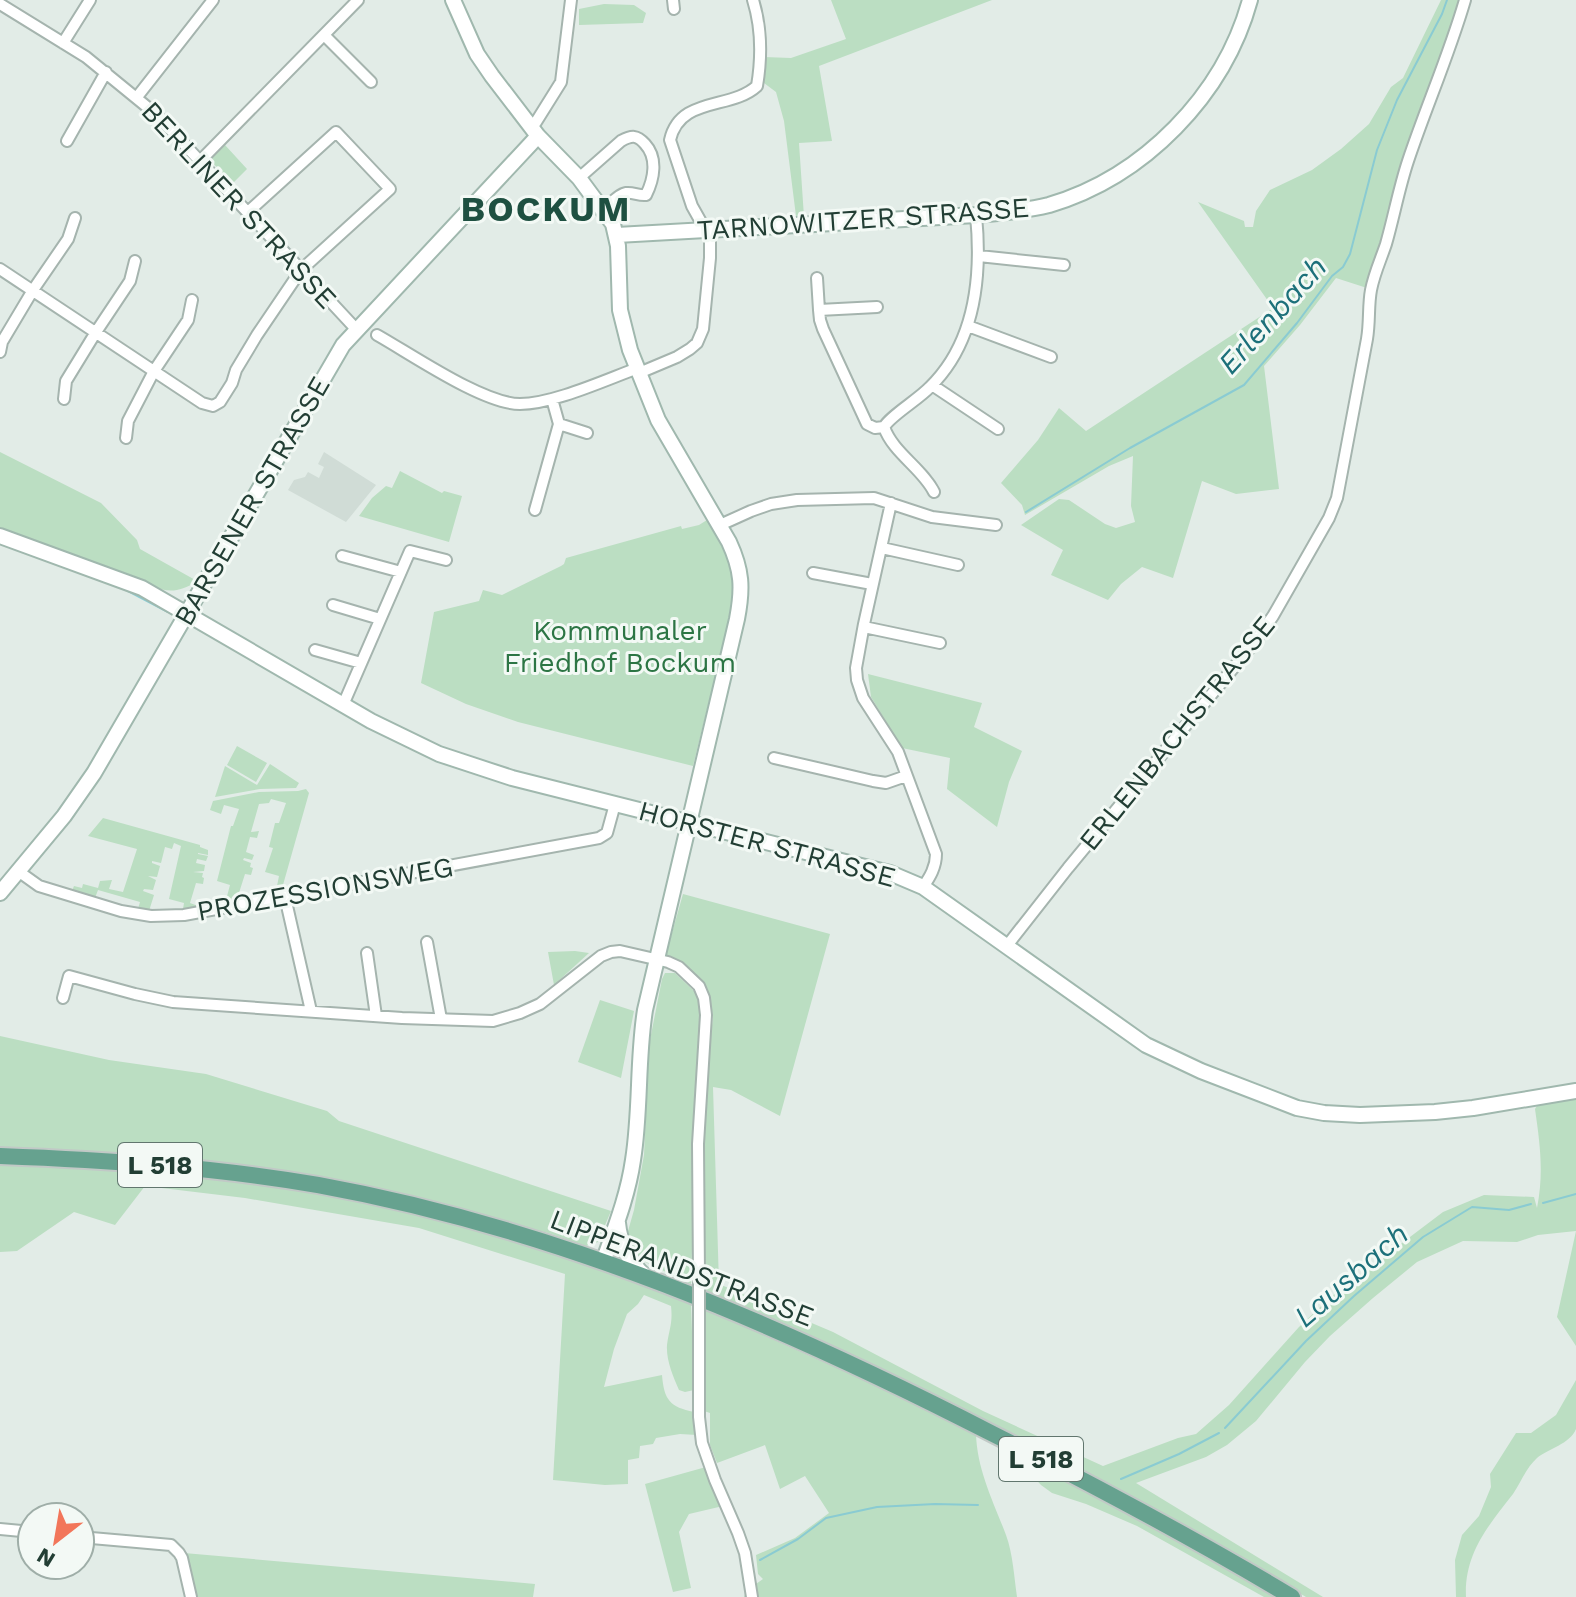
<svg xmlns="http://www.w3.org/2000/svg" width="1576" height="1597" font-family="'Work Sans',sans-serif">
	<style>
		.built { fill: #d0dcd6 }
		.green { fill: #bbdec2 }
		.lines { fill: none; stroke-linecap: round; stroke-linejoin: round }
		.stream { stroke: #8acbd2; stroke-width: 2 }
		.street-casing { stroke: #a5b4ae; stroke-width: 14 }
		.secondary-casing { stroke: #a0b8ae; stroke-width: 18 }
		.primary-casing { stroke: #c1c9c6; stroke-width: 20 }
		.street { stroke: #fff; stroke-width: 10 }
		.secondary { stroke: #fff; stroke-width: 14 }
		.primary { stroke: #66a28f; stroke-width: 16 }
		.street-bridge-casing { stroke: #a5b4ae; stroke-width: 14; stroke-linecap: butt }
		.street-bridge { stroke: #fff; stroke-width: 10 }
		.labels { text-anchor: middle; dominant-baseline: central; stroke-width: 6; stroke-linejoin: round; paint-order: stroke }
		.shield { fill: #f3f9f5; stroke: #61766e; stroke-width: 2 }
		.shield-label { font-size: 26px; font-weight: bold; fill: #223e34 }
		.street-label { font-size: 28px; fill: #223e34; stroke: #f3f9f5 }
		.park-label { font-size: 28px; fill: #2c7544; stroke: #f3f9f5 }
		.water-label { font-size: 30px; font-style: italic; fill: #1c707a; stroke: #f3f9f5 }
		.district-label { font-size: 36px; font-weight: bold; letter-spacing: 2px; fill: #1e5041; stroke: #f3f9f5 }
	</style>
	<rect width="100%" height="100%" fill="#e2ece7"/>
	<path class="built" d="M324 452 376 485 346 522 288 490 294 480 305 477 308 472 319 478 324 467 318 464Z"/>
	<path class="green" d="M831 0H992L819 66 832 141 799 143 804 217 796 216 784 121 776 92 764 83V57L791 58 846 39Z
		M1441 0H1460L1387 223 1367 288 1336 278 1300 325 1264 366 1279 489 1236 494 1202 481 1173 578 1142 567 1121 584 1108 600 1051 575 1063 550 1021 525 1059 499 1069 500 1105 524 1116 528 1135 522 1131 506 1133 456 1109 466 1025 515 1022 505 1001 483 1038 440 1059 408 1086 431 1273 308 1198 202 1244 221 1245 227H1253L1256 211 1270 190 1312 170 1341 149 1369 124 1391 87 1403 78Z
		M604 4 634 5 646 13 643 23 579 25V9Z
		M225 145 247 169 232 184 212 162 211 159Z
		M0 452 101 503 137 540 140 549 197 581C172 598 158 590 134 576L0 529Z
		M400 471 442 493 444 491 462 496 449 542 359 516 372 498 386 486 392 488Z
		M707 520 727 556 733 584 729 620 693 766 518 722 466 704 421 683 434 612 479 601 483 590 502 595 561 566 564 564 566 558 681 526 682 529 699 525Z
		M868 674 982 703 974 727 1022 751 1009 782 997 827 947 789 950 758 902 748 871 697Z
		M237 746 267 763 256 782 227 765Z
		M270 764 299 783 296 788 260 789 215 797 225 766 257 785Z
		M306 789 309 793 281 892 261 896 260 894 276 891 279 876 265 872 273 848 269 847 275 823H279L286 803 271 799 269 803 259 804 251 832 259 831 257 838 250 837 246 852 254 855 252 860 244 858 243 860 251 863 250 867 253 868 251 875 245 874 238 896 241 898 256 897 213 905 226 900 230 885 217 881 231 826H233L239 809 224 805 221 814 210 810 213 801 259 792 298 791Z
		M103 818 200 845V847L208 850V855L198 853V854L208 856 206 861 197 859 196 863 205 865 204 871 193 872 203 873 202 877 204 878 203 884 196 883 190 903 198 906 206 905 183 909 184 903 169 899 181 846 174 843 172 849 165 847 161 863 152 861V863L160 866 157 877 148 876 156 880 153 890 144 889 143 891 154 895 149 911 138 909 140 902 98 890 95 898 72 891 74 886 82 888 83 884 98 888 100 881 112 880 109 889 123 892 137 849 88 836Z
		M683 894 830 934 780 1116 731 1090 713 1087 719 1284 833 1332 983 1411 1103 1466 1178 1438 1196 1434 1229 1405 1299 1327 1332 1296 1443 1212 1484 1195 1534 1197 1537 1208C1544 1173 1540 1144 1535 1109L1538 1104 1576 1098V1346L1557 1317 1576 1231 1538 1235 1517 1242 1463 1241 1417 1262 1373 1298 1330 1336 1305 1362 1256 1421 1227 1445 1206 1457 1136 1483 1323 1597H1306L1264 1572 991 1425 878 1368 705 1290 704 1088 713 1018 710 996 702 983 666 954Z
		M575 951 589 953 554 985 548 952Z
		M665 973H675L694 991 701 1003 702 1017 697 1077 691 1284 639 1259 632 1253 626 1238 634 1210 644 1155 649 1045 662 979Z
		M600 1000 634 1011 621 1078 578 1062Z
		M0 1036 109 1060 206 1074 327 1111 339 1121 611 1211 598 1242 586 1246 548 1233 460 1210 147 1156 80 1151 0 1148Z
		M0 1163 139 1168 322 1192 400 1209 485 1231 571 1259 691 1303 694 1390 685 1392 679 1390C673 1376 666 1360 667 1345 669 1329 673 1324 671 1306L644 1295 638 1304 627 1314 614 1349 604 1387 662 1375C664 1400 670 1407 694 1412L696 1417 697 1435 680 1434 656 1438 653 1444 640 1446 639 1458 628 1460V1484L605 1485 553 1480 565 1274 419 1228 245 1198 145 1186 115 1225 74 1212 17 1251 0 1252Z
		M705 1309 846 1372 976 1434C977 1470 994 1503 1006 1535 1013 1554 1014 1577 1017 1597H744L746 1591 763 1579 758 1574 756 1555 795 1538 829 1513 805 1476 780 1489 765 1445 717 1463 710 1445V1413L704 1411Z
		M1576 1380C1576 1390 1576 1422 1576 1429 1570 1444 1548 1449 1537 1458 1526 1468 1521 1482 1513 1494 1488 1526 1464 1554 1466 1597H1456L1455 1560 1462 1535 1479 1516 1491 1487 1490 1474 1516 1433H1531L1556 1415Z
		M1011 1452 1181 1542 1275 1597H1264L1137 1526 1086 1504 1052 1493 1041 1485 1029 1472 1008 1459Z
		M706 1467 723 1506 689 1514 679 1532 691 1588 673 1592 645 1484Z
		M184 1553 535 1584 533 1597H195Z"/>
	<g class="lines">
		<path class="stream" d="M1026 512 1130 448 1244 385 1297 323 1332 276 1343 267 1350 254 1377 150 1397 100 1442 14 1447 0
			M128 591 168 612
			M1543 1203 1576 1194
			M1225 1428 1306 1341 1354 1296 1423 1237 1472 1207 1509 1210 1531 1204
			M1121 1479 1179 1454 1219 1433
			M760 1560 798 1539 826 1518 877 1507 935 1504 978 1505"/>
		<g class="street-casing">
			<path id="street" d="M673 0 674 9
				M0 4 86 57 157 115 356 329
				M324 35 371 82
				M63 43 90 0
				M137 97 213 0
				M531 126 536 122 561 82 571 0
				M67 141 106 72
				M201 160 358 0
				M579 178 621 141C632 135 637 135 645 144 658 158 654 179 646 195 639 196 633 192 626 193 619 194 610 204 604 209
				M979 256 1064 265
				M0 269 202 403 213 406 220 402 232 383 236 370 257 335 301 270 390 189 336 132 248 212
				M817 278 819 310
				M877 307 819 310 820 320 823 329 867 424 875 428 884 427C890 416 919 399 930 387 976 342 982 276 976 215
				M968 326 1051 357
				M377 335C411 354 483 404 520 404 553 404 605 380 638 368
				M0 352 2 342 33 290 68 239 75 218
				M639 373 677 357 690 349 697 343 703 329 710 258V238L692 206 670 140C680 96 731 110 757 86 762 56 762 29 753 0
				M932 385 998 429
				M64 399 66 381 96 332 130 281 135 261
				M559 424 587 433
				M884 427C893 453 922 468 934 492
				M126 438 128 421 154 371 188 320 192 300
				M891 503 864 624 856 668 857 680 863 698 898 752 936 854C936 867 930 877 923 887
				M535 510 559 424 552 399
				M720 525 751 511 771 504 797 500 874 498 932 517 996 525
				M882 548 958 565
				M342 556 401 572
				M813 573 872 584
				M333 605 380 619
				M864 627 940 643
				M315 650 361 663
				M343 705 410 551 446 560
				M774 758 873 781 886 783 906 776
				M18 871 39 886 121 911 151 916 184 915 599 838 607 833 615 804
				M285 897 311 1011
				M427 942 441 1019
				M1006 947 1068 868 1254 643 1273 616 1329 518 1337 498 1367 339C1370 321 1368 306 1371 290 1374 274 1381 259 1386 244 1394 216 1399 188 1408 161 1426 107 1449 55 1465 0
				M367 953 376 1016
				M63 998 69 976 135 994 173 1002 402 1018 493 1021 520 1013 540 1004 601 956 611 952 620 951 668 962 679 967 699 986 704 998 706 1015 698 1144 699 1275
				M699 1312V1417L702 1443 715 1480 738 1533 745 1553 752 1597
				M0 1529 32 1532
				M80 1537 171 1545 179 1553 182 1558 191 1597"/>
		</g>
		<g class="secondary-casing">
			<path id="secondary" d="M453 0 477 54 492 76 538 136 579 178 613 224 618 246 620 310 630 350 658 420 729 542C742 570 743 588 737 619L645 1010C637 1060 641 1110 633 1160 628 1195 615 1228 603 1262
				M617 235 976 215C1001 213 1025 211 1049 205 1144 177 1224 95 1250 0
				M0 536 142 588 371 721 439 754 512 778 869 868 890 873 923 887 1146 1045 1201 1071 1297 1108 1324 1113 1360 1115 1435 1112 1473 1108 1576 1091
				M0 893 64 816 94 773 343 345 538 136
				M618 1223C620 1244 629 1262 645 1276"/>
		</g>
		<g class="primary-casing">
			<path id="primary" d="M0 1156C107 1160 213 1167 318 1185 556 1228 779 1324 993 1434 1094 1485 1195 1539 1292 1597"/>
		</g>
		<use href="#street" class="street"/>
		<use href="#secondary" class="secondary"/>
		<use href="#primary" class="primary"/>
		<g class="street-bridge-casing">
			<path id="street-bridge" d="M699 1312V1275"/>
		</g>
		<use href="#street-bridge" class="street-bridge"/>
	</g>
	<g class="labels">
		<g class="shield">
			<rect x="118" y="1143" width="84" height="44" rx="6"/>
			<rect x="999" y="1437" width="84" height="44" rx="6"/>
		</g>
		<g class="shield-label">
			<text x="160" y="1165">L 518</text>
			<text x="1041" y="1459">L 518</text>
		</g>
		<g class="street-label">
			<text transform="translate(239 205) rotate(47)">BERLINER STRASSE</text>
			<text transform="translate(863 219) rotate(-4)">TARNOWITZER STRASSE</text>
			<text transform="translate(252 501) rotate(-60)">BARSENER STRASSE</text>
			<text transform="translate(1177 733) rotate(-51)">ERLENBACHSTRASSE</text>
			<text transform="translate(767 844) rotate(15)">HORSTER STRASSE</text>
			<text transform="translate(325 889) rotate(-10)">PROZESSIONSWEG</text>
			<text transform="translate(682 1268) rotate(21)">LIPPERANDSTRASSE</text>
		</g>
		<g class="park-label">
			<text x="620" y="630">Kommunaler<tspan x="620" dy="32">Friedhof Bockum</tspan></text>
		</g>
		<g class="water-label">
			<text transform="translate(1272 315) rotate(-48)">Erlenbach</text>
			<text transform="translate(1351 1275) rotate(-41)">Lausbach</text>
		</g>
		<g class="district-label">
			<text x="546" y="209">BOCKUM</text>
		</g>
	</g>
	<g transform="translate(56 1541) rotate(211)"><circle r="38" fill="#f3f9f5" stroke="#9faea8" stroke-width="2"/>
	<path d="M0-6L14 30L0 20L-14 30Z" fill="#f2765a"/>
	<text y="-12" font-size="22" font-weight="bold" text-anchor="middle" fill="#223e34">N</text>
	</g>
</svg>
